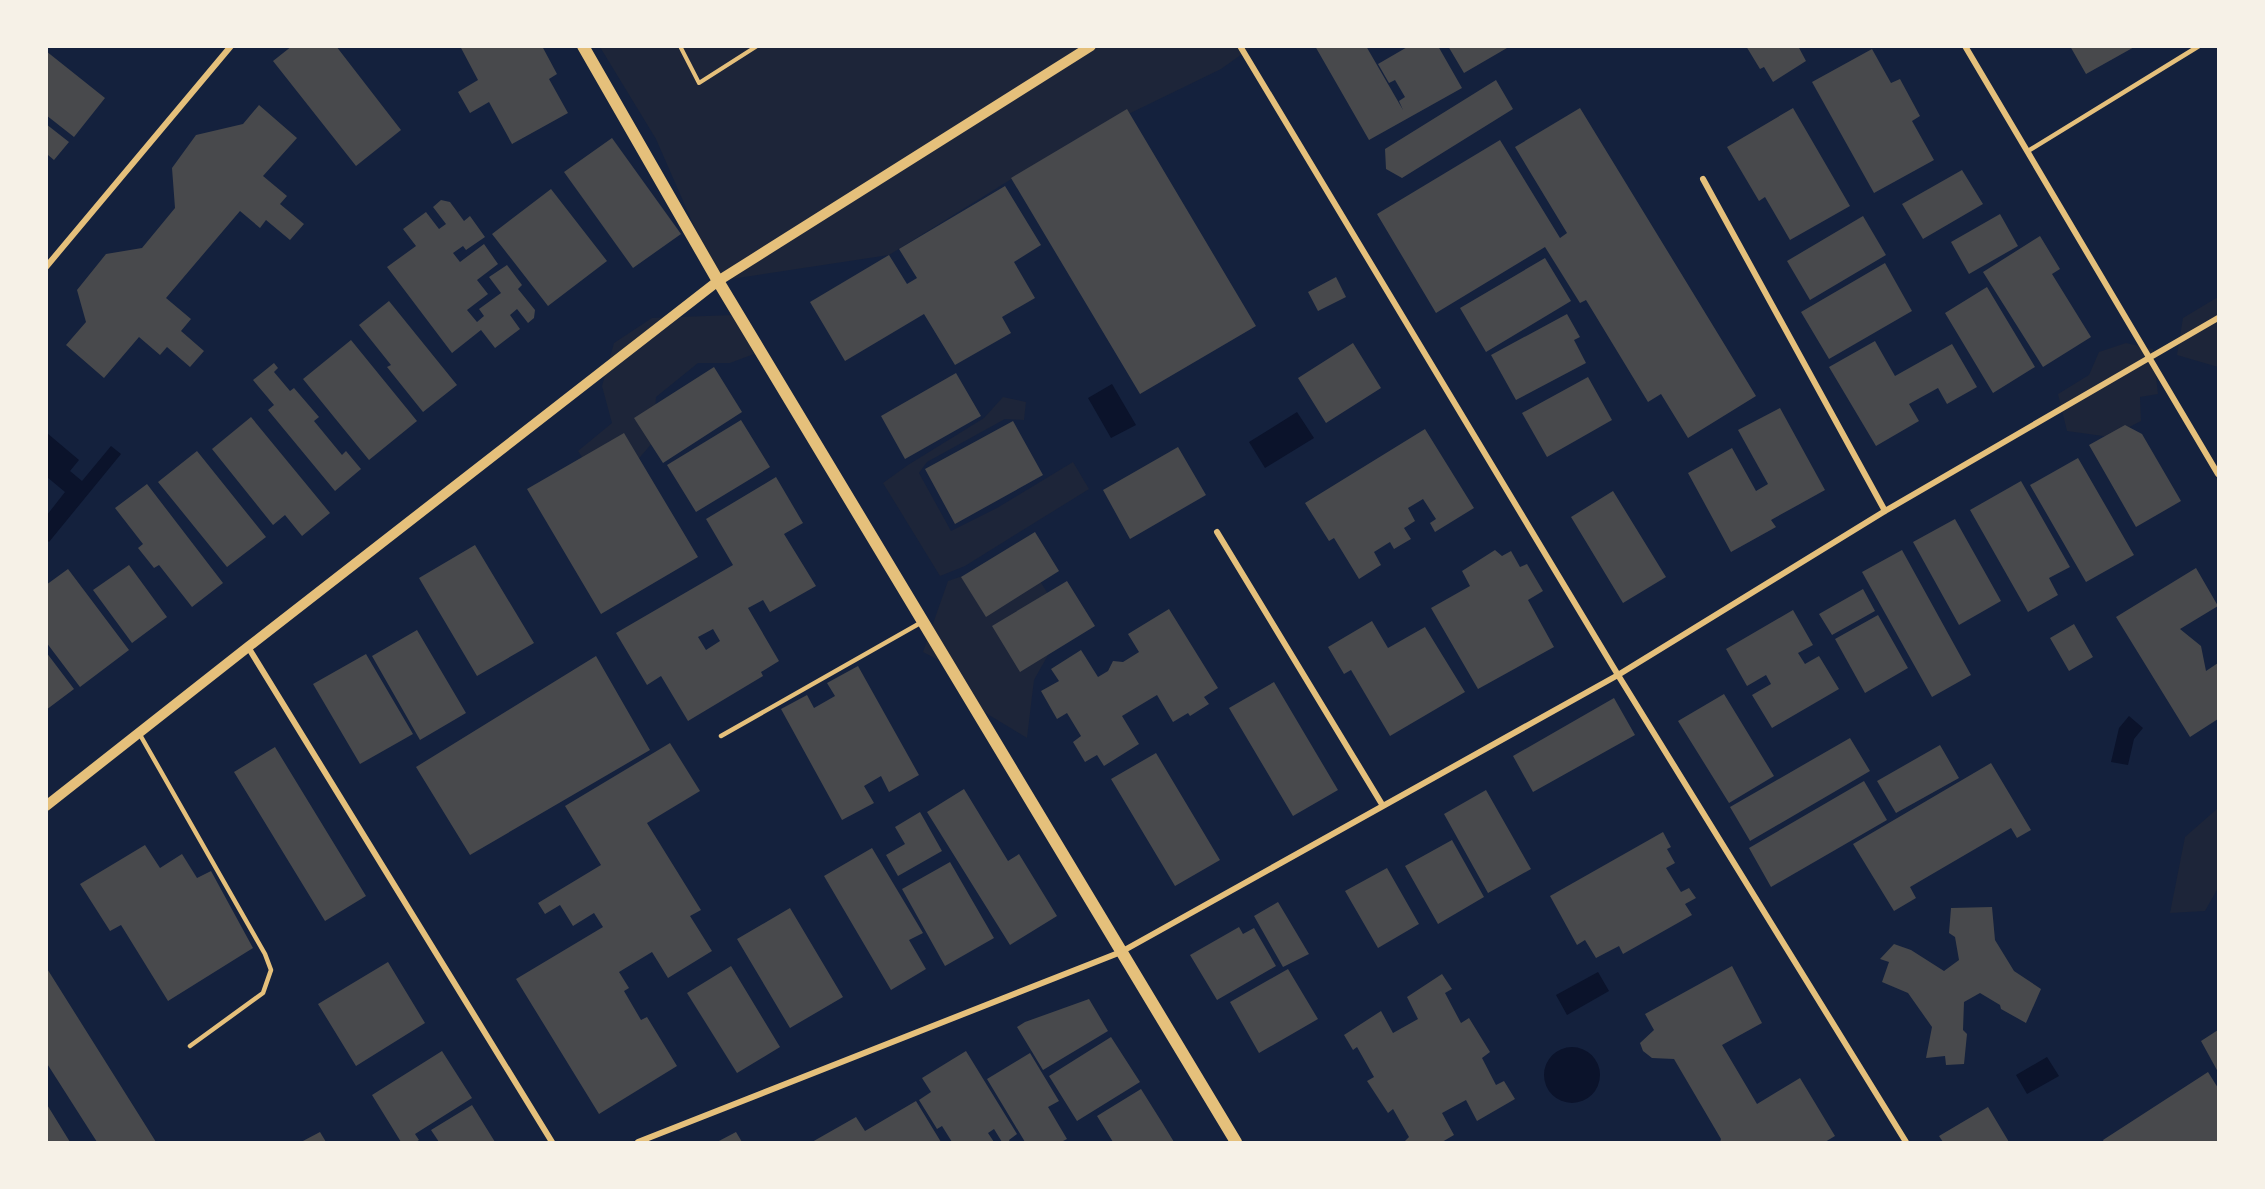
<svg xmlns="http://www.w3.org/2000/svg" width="2265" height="1189" font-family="Merriweather,serif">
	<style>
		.green { fill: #1d2539 }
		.water { fill: #0b132b }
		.building { fill: #48494c; fill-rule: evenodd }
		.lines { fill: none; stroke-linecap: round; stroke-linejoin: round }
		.path { stroke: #e5c07b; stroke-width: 4 }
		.service { stroke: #e5c07b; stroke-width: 4.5 }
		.minor { stroke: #e5c07b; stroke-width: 6 }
		.tertiary { stroke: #e5c07b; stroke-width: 10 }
		.secondary { stroke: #e5c07b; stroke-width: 12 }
	</style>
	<rect width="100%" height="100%" fill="#14213d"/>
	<path class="green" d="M600 47H1252L1221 69 1073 141 889 255 718 281 656 139Z
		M2218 297V367L2177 355 2183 318Z
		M733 315 754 354 730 363H698L656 397 653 442 623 477 594 475 578 451 612 423 602 386 614 343 652 318Z
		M2126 343 2153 349 2158 394 2140 397 2141 421 2110 437 2067 431 2058 394 2089 375 2099 352Z
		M1003 397 1026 402 1024 420 1005 419 927 462 919 473 951 531 997 508 1073 462 1089 489 965 566 940 576 883 483 908 465 984 418Z
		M1024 555 1066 623 1034 680 1027 738 984 712 960 671 923 652 948 581Z
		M2218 808V888L2205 911 2170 913 2185 837Z"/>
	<path class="water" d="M1112 384 1136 425 1111 438 1088 398Z
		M1297 412 1314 438 1265 468 1249 442Z
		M47 433 79 460 70 471 82 481 111 446 121 454 49 542 47 540V515L65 492 47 477Z
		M2129 716 2143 728 2134 739 2128 765 2111 762 2119 728Z
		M1598 972 1609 991 1567 1015 1556 995Z
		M1544 1075a28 28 0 1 1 56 0a28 28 0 1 1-56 0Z
		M2047 1057 2059 1076 2027 1094 2016 1075Z"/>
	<path class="building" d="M292 46H336L401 130 356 166 273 61Z
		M460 46H542L557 74 549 79 568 113 512 144 489 102 470 113 458 92 478 80Z
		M1315 46H1366L1403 110 1399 101 1405 97 1395 80 1389 83 1378 64 1409 46H1438L1462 88 1369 140Z
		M1448 46H1506L1507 48 1464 73Z
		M1746 46H1798L1806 61 1773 82 1764 67 1760 69Z
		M2070 46H2136L2086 74Z
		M1872 49 1891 83 1900 79 1920 116 1912 121 1934 160 1874 193 1812 82Z
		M46 51 105 98 74 137 46 115Z
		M1496 80 1513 109 1402 178 1386 169 1385 149Z
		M259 105 297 138 263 176 287 196 280 204 304 224 290 240 266 220 260 228 240 211 166 298 191 319 181 331 204 351 190 367 167 347 160 355 139 337 104 378 66 345 86 322 77 290 106 254 142 248 175 208 172 168 196 135 243 124Z
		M1580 108 1756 396 1688 438 1661 394 1648 402 1586 300 1580 303 1545 247 1436 313 1377 214 1500 140 1560 238 1567 233 1515 147Z
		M1793 108 1850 206 1790 240 1765 197 1759 201 1727 147Z
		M1127 109 1256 326 1140 394 1011 178Z
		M46 124 69 142 54 160 48 155 46 157Z
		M612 138 681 234 633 268 564 172Z
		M1962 170 1983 204 1923 239 1902 204Z
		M1005 186 1041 245 1014 262 1035 298 1002 317 1011 333 955 365 924 314 845 361 810 302 889 255 907 284 917 278 899 249Z
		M551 189 607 261 548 306 492 234Z
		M441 200 450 202 464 221 470 216 485 237 466 250 463 246 453 253 460 262 484 244 498 264 477 280 488 294 467 310 477 322 484 316 479 309 501 293 489 277 507 265 522 285 518 289 535 310 534 318 528 323 517 309 510 315 520 329 495 348 481 330 452 353 387 267 416 246 403 229 426 212 439 229 446 224 433 207Z
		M2000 214 2018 246 1969 274 1951 242Z
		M1863 216 1886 255 1810 300 1787 261Z
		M2040 236 2060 269 2052 274 2091 337 2043 367 1983 272Z
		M1545 258 1571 301 1486 352 1460 308Z
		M1885 263 1912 311 1829 359 1801 312Z
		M1336 277 1346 297 1318 311 1308 292Z
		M1987 287 2035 367 1993 393 1945 313Z
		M389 301 457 385 423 412 387 367 391 365 359 325Z
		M1567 314 1580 337 1574 340 1586 363 1516 400 1491 355Z
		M351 340 417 421 369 460 303 379Z
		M1875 341 1895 376 1952 344 1977 387 1947 404 1938 388 1909 404 1919 421 1876 446 1829 367Z
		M1353 343 1381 388 1326 423 1298 378Z
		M274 363 278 368 274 372 290 391 294 388 319 417 314 421 342 455 346 451 361 469 335 491 268 410 274 405 253 380Z
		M714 367 742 412 663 463 634 418Z
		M956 373 981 416 905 459 881 416Z
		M1588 377 1612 420 1547 457 1522 413Z
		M1780 408 1825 490 1771 520 1776 527 1731 552 1688 473 1732 448 1756 491 1768 484 1738 430Z
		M251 417 330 513 302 536 285 515 273 525 212 449Z
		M741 420 770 467 696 512 667 465Z
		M1013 421 1043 475 955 524 925 469Z
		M2125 425 2142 434 2181 501 2136 527 2089 445Z
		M1425 429 1474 508 1435 532 1430 523 1436 519 1423 499 1408 508 1415 521 1404 528 1411 539 1394 549 1390 542 1374 552 1381 565 1359 579 1334 538 1329 541 1305 503Z
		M624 433 698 557 601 614 527 489Z
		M1178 447 1206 495 1130 539 1103 490Z
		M197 451 266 537 227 567 158 482Z
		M2078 458 2134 555 2086 582 2030 485Z
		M776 477 803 523 784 534 816 586 770 612 763 600 748 608 779 661 761 672 763 676 688 721 661 676 647 685 616 633 733 565 706 519ZM713 629 720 641 706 650 698 637Z
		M2021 481 2070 567 2049 578 2058 595 2028 612 1970 510Z
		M147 484 223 583 192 607 159 565 154 568 138 548 143 544 115 508Z
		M1613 491 1666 577 1623 603 1571 517Z
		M1955 519 2001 601 1959 625 1913 542Z
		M1035 532 1059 571 986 617 961 577Z
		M475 545 534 643 477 676 419 578Z
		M1495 550 1502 556 1511 551 1520 567 1527 564 1543 591 1528 600 1554 647 1478 689 1431 608 1470 586 1462 571Z
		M1902 550 1971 675 1932 697 1862 572Z
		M129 565 167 617 132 643 93 590Z
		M2196 568 2218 606 2180 629 2201 646 2206 671 2218 663V719L2190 737 2116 617Z
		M68 569 129 650 80 687 46 642V585Z
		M1067 581 1095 626 1020 672 992 626Z
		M1863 589 1875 611 1832 635 1819 614Z
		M1169 609 1218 688 1204 697 1209 704 1190 716 1188 713 1173 722 1157 695 1122 716 1139 744 1104 766 1097 755 1085 762 1073 742 1081 736 1067 713 1057 719 1041 691 1059 681 1051 669 1081 650 1098 677 1108 671 1113 661 1123 662 1139 652 1128 634Z
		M1793 610 1813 645 1798 653 1805 664 1819 656 1839 689 1772 728 1752 695 1771 684 1766 675 1747 686 1726 649Z
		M1878 615 1908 668 1865 693 1835 639Z
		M1372 621 1388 648 1425 627 1465 692 1390 736 1351 670 1344 674 1328 647Z
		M2074 624 2093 657 2069 671 2050 638Z
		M417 630 466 713 420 740 372 656Z
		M46 652 74 689 46 710Z
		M366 654 413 734 360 764 313 684Z
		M596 656 650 750 470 855 416 767Z
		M858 666 919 775 889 792 881 776 864 786 874 803 842 820 781 709 807 695 814 708 835 696 827 683Z
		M1274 682 1338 790 1293 816 1229 708Z
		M1724 694 1774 776 1729 803 1678 721Z
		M1614 698 1635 735 1533 792 1513 756Z
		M1850 738 1870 771 1750 841 1730 807Z
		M670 743 700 791 647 823 701 910 690 916 712 951 668 978 652 952 619 972 629 988 624 991 641 1020 647 1017 677 1066 599 1114 516 979 603 927 594 913 573 926 560 905 545 914 538 903 601 865 565 806Z
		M1940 745 1959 778 1896 813 1877 781Z
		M275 747 366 896 325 921 234 772Z
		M1156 753 1220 860 1175 886 1111 779Z
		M1991 763 2031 830 2017 838 2011 828 1910 887 1916 898 1894 911 1853 844Z
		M1864 781 1887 820 1771 887 1749 848Z
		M964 789 1008 861 1019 854 1057 916 1010 945 927 812Z
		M1486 790 1531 869 1488 893 1444 814Z
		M920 812 942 851 898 876 886 855 905 844 895 827Z
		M1663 832 1671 847 1667 849 1675 863 1666 868 1681 892 1689 888 1696 898 1685 904 1692 915 1623 954 1619 946 1596 958 1585 940 1577 945 1550 896Z
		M1452 840 1484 897 1438 924 1405 866Z
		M145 845 160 868 182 854 197 878 211 871 253 948 168 1001 121 925 110 931 80 884Z
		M872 848 923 933 909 940 926 969 891 990 824 876Z
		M950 862 994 938 945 966 902 889Z
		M1387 868 1419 924 1378 948 1345 891Z
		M1278 902 1309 954 1283 967 1254 916Z
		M1992 907 1995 940 2014 971 2041 989 2026 1023 2001 1009 2000 1005 1980 993 1964 1002 1963 1030 1967 1034 1964 1064 1946 1065 1945 1056 1926 1058 1932 1027 1908 993 1882 982 1889 962 1880 959 1894 944 1911 950 1944 971 1959 960 1955 937 1949 933 1951 908Z
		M790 908 843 997 790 1028 737 939Z
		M1239 927 1243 934 1254 928 1276 966 1217 1000 1190 955Z
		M388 962 425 1023 356 1066 318 1004Z
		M731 966 780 1047 737 1073 687 993Z
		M1732 966 1762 1023 1722 1045 1757 1104 1800 1078 1835 1136 1825 1142H1720L1721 1139 1674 1059 1652 1058 1643 1051 1640 1043 1654 1030 1645 1014Z
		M46 967 156 1142H97L46 1062Z
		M1288 969 1318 1019 1259 1053 1230 1002Z
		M1442 974 1452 989 1445 993 1461 1023 1469 1018 1490 1052 1482 1058 1496 1085 1504 1081 1515 1099 1477 1121 1466 1100 1442 1113 1454 1135 1442 1142H1406L1405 1141 1409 1137 1393 1109 1388 1113 1367 1081 1374 1077 1357 1047 1353 1050 1344 1035 1381 1011 1393 1033 1418 1019 1407 997Z
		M1089 999 1108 1031 1043 1070 1017 1027 1025 1022Z
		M2218 1030V1072L2201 1041Z
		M1111 1037 1140 1082 1077 1121 1049 1076Z
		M442 1051 472 1098 415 1134 419 1140 416 1142H401L372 1095Z
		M966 1051 1017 1134 1009 1140 1010 1142H1002L994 1129 988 1133 994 1142H952L942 1126 937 1129 919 1100 931 1092 922 1078Z
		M1030 1053 1059 1101 1048 1107 1067 1139 1061 1142H1025L987 1079Z
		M2208 1072 2218 1088V1142H2104L2103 1140Z
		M1141 1089 1163 1124 1174 1142H1113L1097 1116Z
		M916 1101 941 1142H812L856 1117 865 1131Z
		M46 1103 70 1142H46Z
		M472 1105 495 1142H439L431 1130Z
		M1988 1107 2009 1142H1943L1939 1136Z
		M320 1132 326 1142H301Z
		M736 1132 742 1142H717Z"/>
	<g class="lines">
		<path class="path" d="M680 46 699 83 757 46"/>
		<path class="service" d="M2028 151 2199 46
			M139 733 265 954 271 970 263 993 190 1046
			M721 736 922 622"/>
		<path class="minor" d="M1240 46 1618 675 1906 1142
			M1965 46 2218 474
			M1703 179 1885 511
			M46 267 231 46
			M1217 532 1383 806
			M248 647 552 1142
			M638 1142 1121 952 1618 675 1885 511 2218 318"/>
		<path class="tertiary" d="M46 806 248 647 718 281 1091 46"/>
		<path class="secondary" d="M583 46 718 281 1236 1142"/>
	</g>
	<rect width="2265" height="1189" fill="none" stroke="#f6f1e7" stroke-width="96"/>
</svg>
